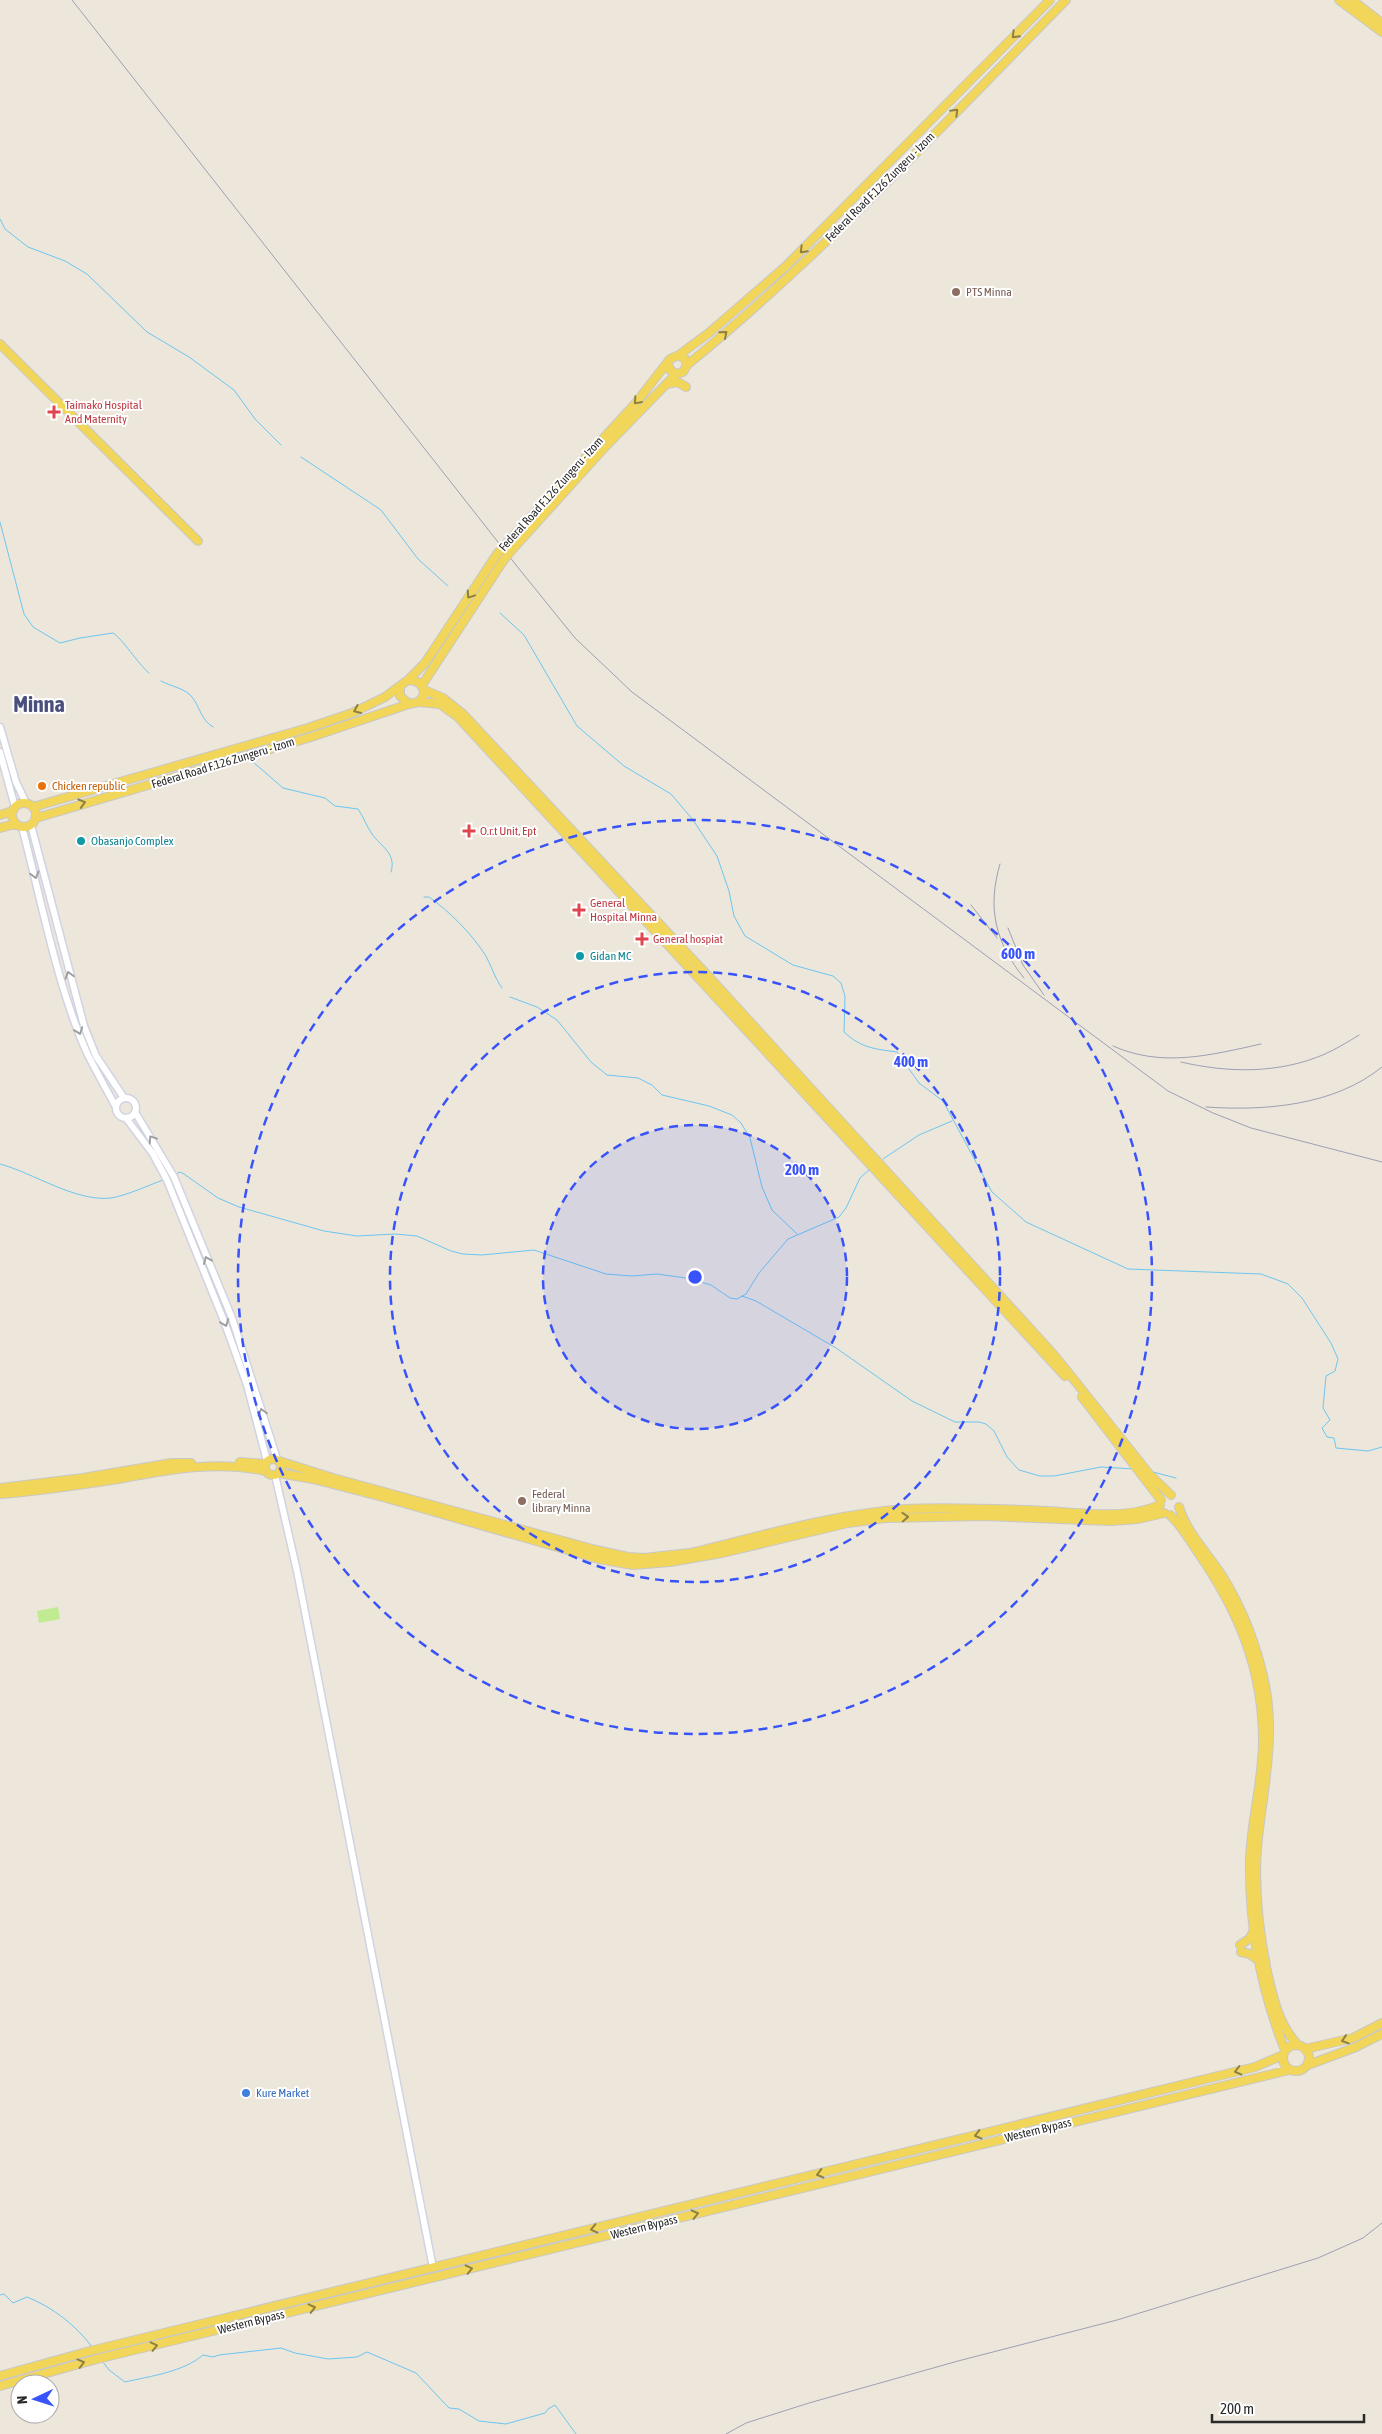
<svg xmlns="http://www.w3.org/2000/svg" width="1382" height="2434" font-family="'Asap Condensed',sans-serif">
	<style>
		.pitch { fill: #c1eb92 }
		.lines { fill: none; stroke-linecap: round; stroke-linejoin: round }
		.stream { stroke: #6dc6f0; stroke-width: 1 }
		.minor-casing { stroke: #d1d3e3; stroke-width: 9 }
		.major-casing { stroke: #c8c8c8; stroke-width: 10 }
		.minor { stroke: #fff; stroke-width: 6 }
		.major { stroke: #f2d65a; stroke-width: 8 }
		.rail { stroke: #9ea0b4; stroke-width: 1 }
		.major-bridge-casing { stroke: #c8c8c8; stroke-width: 10; stroke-linecap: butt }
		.major-bridge { stroke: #f2d65a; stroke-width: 8 }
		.oneway { stroke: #8e8042 }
		.oneway2 { stroke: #9f9f9f }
		.ring { fill: none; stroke: #3953fb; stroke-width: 2.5; stroke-dasharray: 9 6 }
		.education-dot { fill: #8d6e63; stroke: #fff; stroke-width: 2 }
		.health-dot { fill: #e0444e; stroke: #fff; stroke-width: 2 }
		.food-dot { fill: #e8710a; stroke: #fff; stroke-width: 2 }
		.culture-dot { fill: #0f9aa8; stroke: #fff; stroke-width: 2 }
		.shop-dot { fill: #3f7fe0; stroke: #fff; stroke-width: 2 }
		.labels { text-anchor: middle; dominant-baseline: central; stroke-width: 4; stroke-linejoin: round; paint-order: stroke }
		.street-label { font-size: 12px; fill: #2a2a2a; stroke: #fff }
		.education-label { font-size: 12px; fill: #785e54; stroke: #fff; text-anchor: start }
		.health-label { font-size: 12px; fill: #be3a42; stroke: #fff; text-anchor: start }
		.food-label { font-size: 12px; fill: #c56008; stroke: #fff; text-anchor: start }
		.culture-label { font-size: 12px; fill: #0d838f; stroke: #fff; text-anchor: start }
		.shop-label { font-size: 12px; fill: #366cbe; stroke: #fff; text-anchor: start }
		.town-label { font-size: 22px; font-weight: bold; fill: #4a507b; stroke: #fff }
		.centre { fill: #3953fb; stroke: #fff; stroke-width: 2.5 }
		.ring-label { font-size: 15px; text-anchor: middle; font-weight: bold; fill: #3953fb; stroke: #fff; stroke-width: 4; stroke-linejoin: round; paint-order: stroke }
	</style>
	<rect width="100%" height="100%" fill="#ece6db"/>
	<path class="pitch" d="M58 1607 60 1619 39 1623 37 1611Z"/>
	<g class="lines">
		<path class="stream" d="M0 219 5 229 28 247 65 261 87 274 147 332 189 357 234 390 255 419 281 445
			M301 457 381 510 418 559 448 586
			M0 522 24 614 33 627 60 643 80 638 113 633C122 638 138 664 149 673
			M500 613 524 635 577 726 624 766 671 794 693 820 717 856 729 891 734 916 745 936 793 965 833 976 841 983 845 996 844 1032C861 1048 875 1049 897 1052L919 1083 943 1101 992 1192 1026 1222 1128 1269 1261 1274 1288 1284 1302 1298 1331 1343 1338 1359 1335 1371 1326 1376 1323 1408 1330 1420 1322 1428 1327 1437 1334 1438 1336 1448 1368 1451 1382 1447
			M161 681C172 687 185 688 192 697 200 707 201 720 213 727
			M252 761 283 788 325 798 335 806 358 809C364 817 366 826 372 834 380 846 397 853 391 872
			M424 897H429C450 912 469 931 484 953 491 964 494 977 502 988
			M510 997 537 1007 557 1020 591 1062 607 1075 638 1078 652 1085 662 1095 709 1106 732 1115 741 1123 750 1138 762 1187 772 1210 797 1234
			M883 1159 919 1135 952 1121
			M0 1164C34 1173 75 1202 111 1198 128 1195 147 1186 163 1180
			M176 1174 180 1172 184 1174 218 1198 239 1207 324 1231 357 1236 395 1234 417 1236 451 1251 463 1254 482 1255 534 1250 606 1274 632 1276 657 1274 686 1278 711 1285 730 1298 737 1299 746 1294 759 1273 788 1239 839 1217 846 1208 860 1178 869 1170
			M742 1296 756 1301 836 1348 912 1401 955 1422H979L986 1424 994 1431 1007 1457 1019 1470 1040 1476H1054L1101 1467 1134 1469
			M1153 1472 1176 1478
			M0 2295 4 2294 13 2303 27 2297C52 2307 76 2325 92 2347
			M103 2362 109 2370 125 2382C151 2376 183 2372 203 2355L213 2357 219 2355 281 2348 295 2353 328 2359 357 2357 367 2352 416 2373 449 2408 459 2409 479 2421 506 2424 545 2413 548 2409 555 2405 576 2434"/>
		<g class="minor-casing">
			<path id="minor" d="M0 727 16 782 26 803
				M0 752 15 807
				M31 825 84 1026 96 1056 124 1098
				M22 827C41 899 57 986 87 1053 96 1071 106 1089 116 1107
				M116 1108a10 10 0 1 1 20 0a10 10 0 1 1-20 0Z
				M135 1112 174 1177 232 1318 277 1459
				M126 1118 153 1154 167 1180 224 1321 247 1385 267 1461
				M275 1475 297 1571 433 2268"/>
		</g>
		<g class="major-casing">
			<path id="major" d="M1339 0 1382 32
				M1352 0 1382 23
				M0 344 198 541
				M679 355 710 332 786 266 1050 0
				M687 365C823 254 943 125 1066 0
				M666 384 678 382 686 387
				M506 544 635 404 670 359 679 355 685 359 687 365 683 372 676 374 670 370 668 364
				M511 551 605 447 676 374
				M408 680 425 663 497 554
				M422 685 503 561
				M424 690 443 698 463 714 709 977 1055 1356 1150 1475 1171 1495
				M419 702 440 704 458 717 1065 1376
				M12 815a12 12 0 1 1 24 0a12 12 0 1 1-24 0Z
				M33 807 308 728 352 713 385 697 408 680C418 680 424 685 424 695L419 702 409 704 400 696V687
				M0 815 13 811
				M36 818 311 737 409 704
				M0 828 15 824
				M1082 1397 1161 1500
				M265 1467a8 8 0 1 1 16 0a8 8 0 1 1-16 0Z
				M279 1461 333 1478 596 1550 628 1557 644 1558 690 1553C761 1536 833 1514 906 1509 953 1507 1000 1509 1047 1511 1084 1513 1125 1520 1160 1505
				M240 1462 265 1464
				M279 1473 313 1479 383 1497 599 1559 633 1565 670 1562 722 1553 848 1523 885 1518 984 1516 1111 1521 1138 1519 1164 1513
				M0 1488 83 1478 172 1463H191
				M0 1494C40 1491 79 1485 118 1479 168 1470 216 1460 266 1471
				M1179 1507C1186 1531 1207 1553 1221 1574 1243 1609 1258 1648 1266 1690 1275 1744 1262 1794 1257 1848 1254 1890 1259 1934 1268 1976 1274 2001 1279 2024 1297 2044
				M1170 1515C1182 1526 1190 1541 1199 1554 1239 1612 1263 1670 1263 1741 1263 1781 1251 1821 1250 1861 1249 1926 1261 1990 1285 2050
				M1240 1945 1249 1939 1254 1931
				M1241 1952 1250 1954 1258 1960
				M1283 2058a13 13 0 1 1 26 0a13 13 0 1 1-26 0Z
				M1305 2049 1353 2038 1382 2023
				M1308 2065 1356 2047 1382 2034
				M0 2376 90 2351 1255 2067 1283 2055
				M0 2386 97 2359 1289 2070"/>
		</g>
		<use href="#minor" class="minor"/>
		<use href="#major" class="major"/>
		<path class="rail" d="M72 0 516 565 575 638 632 692 1168 1091 1213 1113 1251 1128 1382 1162
			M1000 864C987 908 995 942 1024 978
			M971 905 997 938
			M1008 928 1023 965 1044 995
			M1113 1046C1162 1068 1211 1055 1261 1044
			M1181 1062C1228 1073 1279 1074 1325 1054 1336 1049 1348 1042 1359 1035
			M1206 1107C1265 1111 1334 1106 1382 1067
			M726 2434 746 2423 809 2403 958 2361 1117 2320 1318 2258 1363 2238 1382 2223"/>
		<g class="major-bridge-casing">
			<path id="major-bridge" d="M497 554 506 544
				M503 561 511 551"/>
		</g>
		<use href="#major-bridge" class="major-bridge"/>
	</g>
	<defs><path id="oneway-chevron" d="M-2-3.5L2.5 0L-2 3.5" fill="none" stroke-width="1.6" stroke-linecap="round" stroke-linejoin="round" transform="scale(1.25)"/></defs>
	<g class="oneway">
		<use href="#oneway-chevron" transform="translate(1015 35) rotate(135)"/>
		<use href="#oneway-chevron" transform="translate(955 112) rotate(-45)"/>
		<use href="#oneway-chevron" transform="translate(803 250) rotate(135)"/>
		<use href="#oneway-chevron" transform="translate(724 334) rotate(-41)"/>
		<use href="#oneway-chevron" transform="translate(637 401) rotate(131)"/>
		<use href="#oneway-chevron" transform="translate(470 595) rotate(124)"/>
		<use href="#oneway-chevron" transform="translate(357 710) rotate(156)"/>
		<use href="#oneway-chevron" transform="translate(82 803) rotate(-16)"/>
		<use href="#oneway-chevron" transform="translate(905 1517) rotate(-2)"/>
		<use href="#oneway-chevron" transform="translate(1345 2040) rotate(162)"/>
		<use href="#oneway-chevron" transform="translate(1238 2071) rotate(166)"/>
		<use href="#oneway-chevron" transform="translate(978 2135) rotate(166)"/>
		<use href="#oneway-chevron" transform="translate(820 2174) rotate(166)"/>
		<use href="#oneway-chevron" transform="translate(695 2214) rotate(-14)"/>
		<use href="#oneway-chevron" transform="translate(594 2229) rotate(167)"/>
		<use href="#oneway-chevron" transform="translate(469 2269) rotate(-13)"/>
		<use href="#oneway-chevron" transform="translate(312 2308) rotate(-14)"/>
		<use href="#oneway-chevron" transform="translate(154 2346) rotate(-13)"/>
		<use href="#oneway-chevron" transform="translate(81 2363) rotate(-14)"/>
	</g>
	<g class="oneway2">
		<use href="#oneway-chevron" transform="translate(35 875) rotate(75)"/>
		<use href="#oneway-chevron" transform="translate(69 975) rotate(-106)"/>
		<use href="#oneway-chevron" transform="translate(79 1031) rotate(70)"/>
		<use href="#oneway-chevron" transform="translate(152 1139) rotate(-124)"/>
		<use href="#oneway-chevron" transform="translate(207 1260) rotate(-113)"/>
		<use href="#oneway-chevron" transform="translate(225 1323) rotate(69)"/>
		<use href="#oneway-chevron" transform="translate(262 1412) rotate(-105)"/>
	</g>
	<circle cx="695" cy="1277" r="152" fill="#3953fb" fill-opacity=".12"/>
	<g class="ring">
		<circle cx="695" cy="1277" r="152"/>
		<circle cx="695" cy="1277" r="305"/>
		<circle cx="695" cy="1277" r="457"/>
	</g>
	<g class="education-dot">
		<circle cx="956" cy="292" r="5"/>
		<circle cx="522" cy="1501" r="5"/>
	</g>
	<g class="health-dot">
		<path d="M51.5 404.5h5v5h5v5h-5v5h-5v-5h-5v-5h5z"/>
		<path d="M466.5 823.5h5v5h5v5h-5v5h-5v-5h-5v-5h5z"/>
		<path d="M576.5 902.5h5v5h5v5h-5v5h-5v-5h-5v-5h5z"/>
		<path d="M639.5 931.5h5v5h5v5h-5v5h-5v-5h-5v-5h5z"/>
	</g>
	<circle class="food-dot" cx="42" cy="786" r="5"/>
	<g class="culture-dot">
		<circle cx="81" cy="841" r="5"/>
		<circle cx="580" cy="956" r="5"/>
	</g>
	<circle class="shop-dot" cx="246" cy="2093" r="5"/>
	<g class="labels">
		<g class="street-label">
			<text transform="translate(880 187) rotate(-45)">Federal Road F.126 Zungeru - Izom</text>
			<text transform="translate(551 494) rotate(-48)">Federal Road F.126 Zungeru - Izom</text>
			<text transform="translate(223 763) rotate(-17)">Federal Road F.126 Zungeru - Izom</text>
			<text transform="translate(1038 2130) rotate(-14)">Western Bypass</text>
			<text transform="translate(644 2227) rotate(-14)">Western Bypass</text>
			<text transform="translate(251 2322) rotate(-14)">Western Bypass</text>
		</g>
		<g class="education-label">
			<text x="966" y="292">PTS Minna</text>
			<text x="532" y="1494">Federal<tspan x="532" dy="14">library Minna</tspan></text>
		</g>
		<g class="health-label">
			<text x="65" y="405">Taimako Hospital<tspan x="65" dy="14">And Maternity</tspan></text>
			<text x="480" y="831">O.r.t Unit, Ept</text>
			<text x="590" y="903">General<tspan x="590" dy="14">Hospital Minna</tspan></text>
			<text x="653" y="939">General hospiat</text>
		</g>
		<g class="food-label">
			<text x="52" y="786">Chicken republic</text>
		</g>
		<g class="culture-label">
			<text x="91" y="841">Obasanjo Complex</text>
			<text x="590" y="956">Gidan MC</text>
		</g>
		<g class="shop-label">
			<text x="256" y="2093">Kure Market</text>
		</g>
		<g class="town-label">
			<text x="39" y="704">Minna</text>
		</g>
	</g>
	<circle cx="695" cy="1277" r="8" class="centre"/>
	<g class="ring-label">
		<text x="1018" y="959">600 m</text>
		<text x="911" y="1067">400 m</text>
		<text x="802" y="1175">200 m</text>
	</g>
	<g transform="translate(35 2399) rotate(266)"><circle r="24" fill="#ffffff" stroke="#aaaaaa"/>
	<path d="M0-4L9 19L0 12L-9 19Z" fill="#3953fb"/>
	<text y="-8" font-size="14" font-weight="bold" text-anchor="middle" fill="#2a2a2a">N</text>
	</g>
	<path d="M1212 2414v8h152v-8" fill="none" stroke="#2a2a2a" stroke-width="2.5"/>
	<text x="1220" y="2414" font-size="15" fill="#2a2a2a" stroke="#ffffff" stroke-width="4" paint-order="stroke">200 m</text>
</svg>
